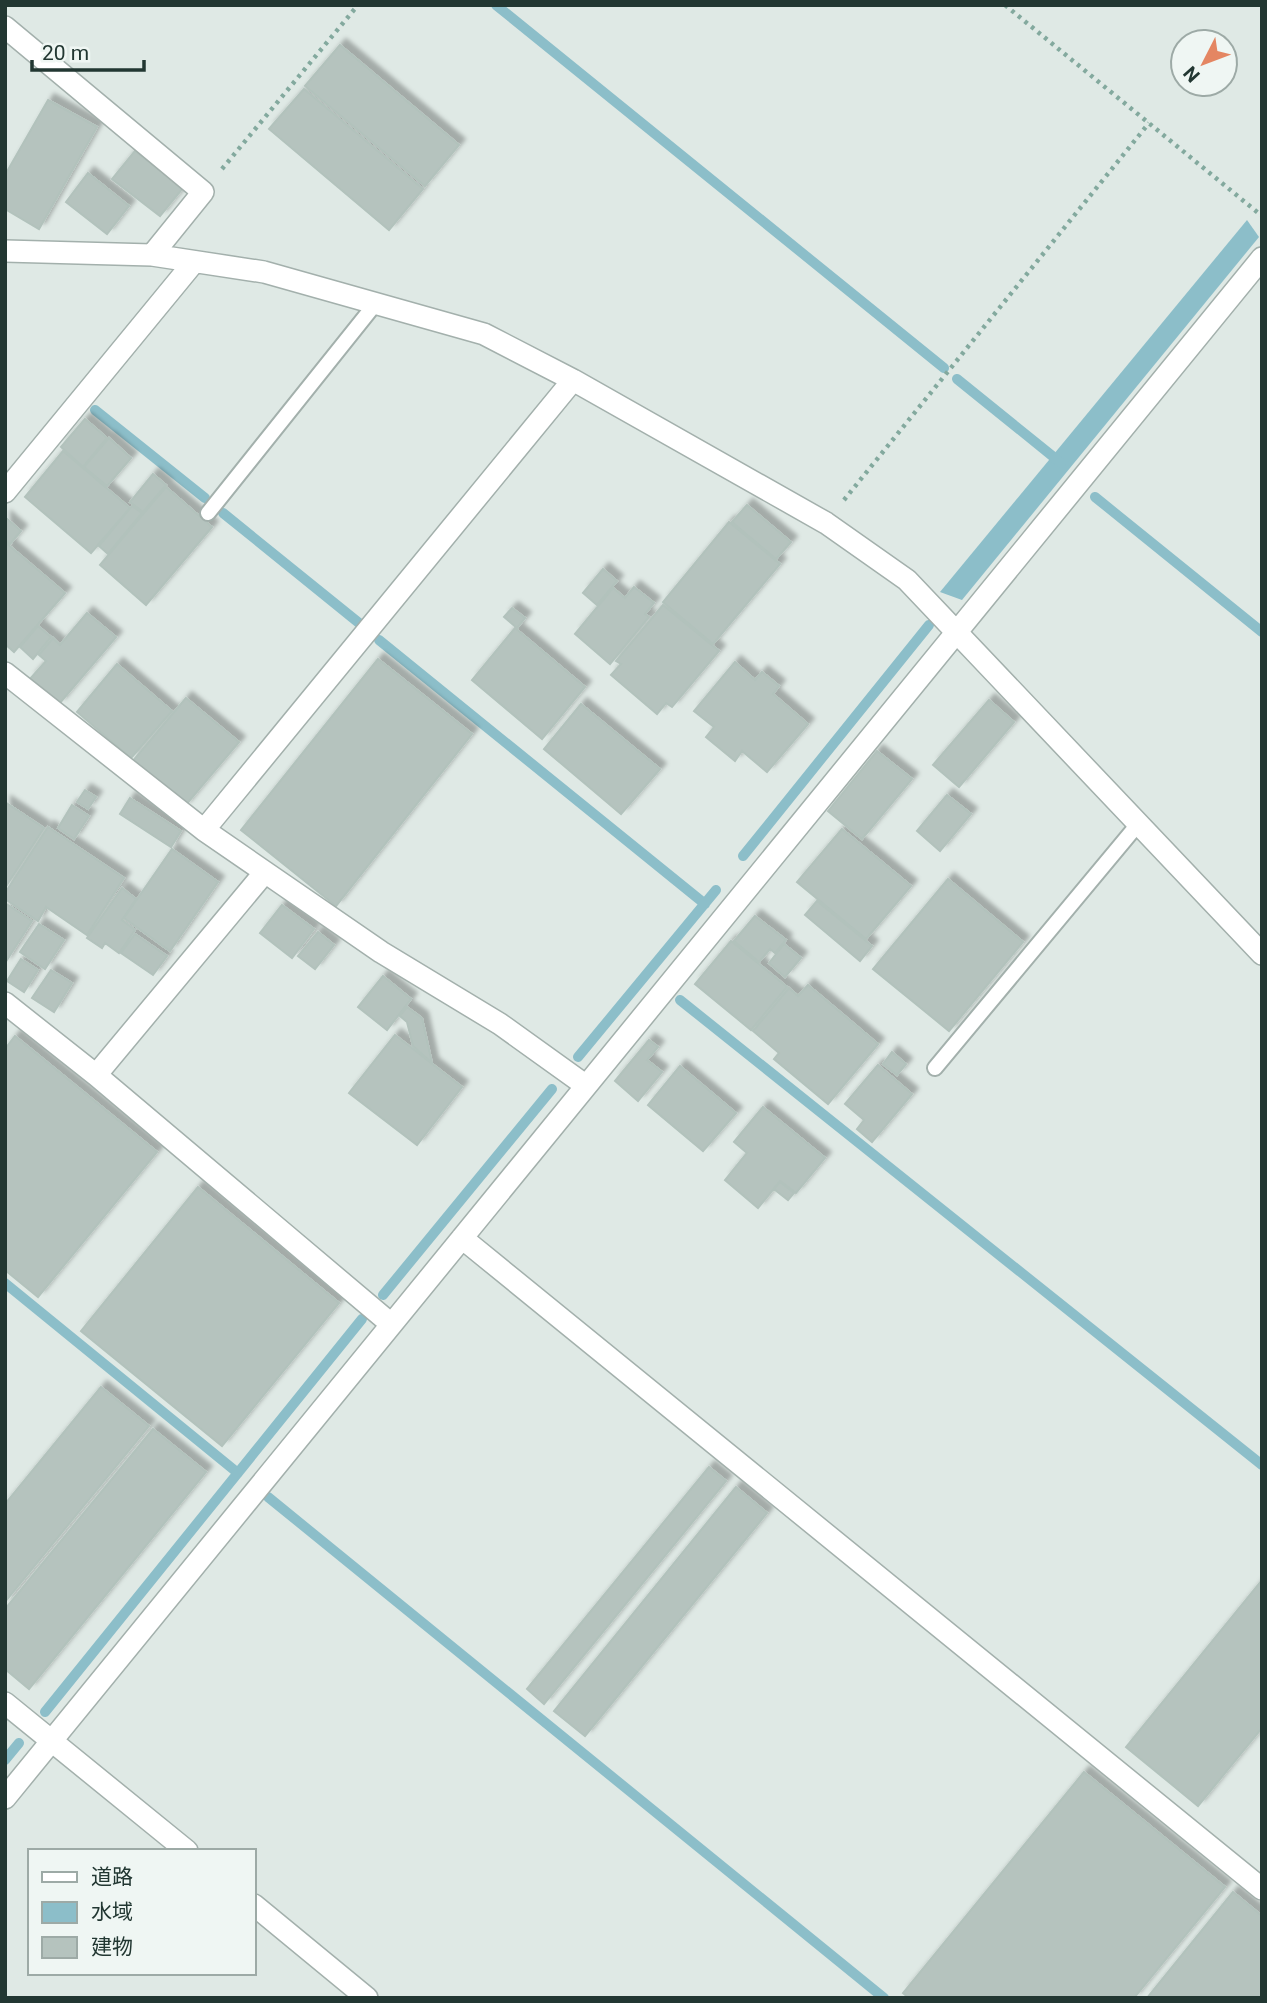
<svg xmlns="http://www.w3.org/2000/svg" width="1267" height="2003" font-family="Roboto,'Noto Sans JP',sans-serif">
	<style>
		.water { fill: #8cbec9 }
		.lines { fill: none; stroke-linecap: round; stroke-linejoin: round }
		.stream { stroke: #8cbec9; stroke-width: 10 }
		.building { fill: #b5c3be; stroke: #b2c2bc; stroke-width: 2; filter: url(#shadow) }
		.lane-casing { stroke: #a3b0ac; stroke-width: 18 }
		.street-casing { stroke: #a3b0ac; stroke-width: 24 }
		.path { stroke: #83a99e; stroke-width: 4.5; stroke-dasharray: 3.5 5; stroke-linecap: butt }
		.lane { stroke: #fff; stroke-width: 14 }
		.street { stroke: #fff; stroke-width: 21 }
	</style>
	<defs>
		<filter id="shadow"><feDropShadow dx="6" dy="-6" stdDeviation="2" flood-color="#0004"/></filter>
	</defs>
	<rect width="100%" height="100%" fill="#dfe9e5"/>
	<path class="water" d="M1247 220 1259 237 962 600 940 592Z"/>
	<g class="lines">
		<path class="stream" d="M496 5 944 368
			M957 379 1061 463
			M95 410 205 498
			M1095 497 1262 632
			M223 513 359 623
			M379 640 705 904
			M743 856 929 625
			M680 1000 1262 1465
			M578 1057 716 890
			M5 1283 238 1473
			M383 1295 552 1089
			M268 1497 884 1998
			M45 1712 362 1319
			M5 1760 19 1743"/>
	</g>
	<path class="building" d="M340 45 459 145 425 186 305 86Z
		M304 89 423 189 389 230 269 129Z
		M48 100 97 127 39 229 5 209V175Z
		M135 151 183 188 160 216 112 179Z
		M88 173 129 206 107 234 66 202Z
		M85 419 107 438 83 467 61 447Z
		M109 438 131 458 107 486 84 467Z
		M63 451 130 508 91 553 25 497Z
		M153 474 166 485 143 512 130 502Z
		M166 487 212 527 146 605 100 565Z
		M747 505 791 542 776 559 732 522Z
		M132 506 142 513 108 554 99 546Z
		M5 517 21 531 10 544 5 540Z
		M729 522 780 564 713 644 663 602Z
		M5 542 65 593 14 652 5 644Z
		M603 569 617 581 597 605 583 593Z
		M634 587 654 603 645 614 649 617 610 664 575 634 613 588 625 598Z
		M663 605 719 651 672 707 666 703 657 714 611 675 621 664 616 661Z
		M512 608 525 618 517 628 504 617Z
		M87 613 116 637 59 704 30 679 46 661 39 655 53 638 60 645Z
		M38 626 51 637 33 659 20 647Z
		M515 628 585 687 542 739 472 680Z
		M378 659 472 734 336 906 241 830Z
		M735 662 755 680 762 672 779 686 773 694 808 724 767 772 742 751 735 761 706 737 714 727 694 711Z
		M117 664 172 711 131 758 77 712Z
		M186 698 239 742 184 807 132 762Z
		M989 700 1014 722 959 787 933 765Z
		M581 704 660 769 621 814 544 749Z
		M877 751 912 779 862 839 828 811Z
		M85 790 96 797 88 809 77 802Z
		M947 795 971 814 940 851 917 831Z
		M130 798 181 831 171 847 120 814Z
		M5 802 44 828 5 888Z
		M72 805 89 816 74 839 58 828Z
		M48 827 124 878 87 935 46 907 38 921 5 899V893Z
		M842 829 911 886 866 939 797 882Z
		M172 849 218 882 170 951 124 918Z
		M948 879 1023 942 949 1031 873 969Z
		M122 888 136 899 122 920 135 930 119 953 105 943 102 948 87 938Z
		M817 901 872 946 860 961 805 915Z
		M5 903 32 921 5 963Z
		M282 905 314 929 292 958 260 933Z
		M755 916 786 940 775 953 770 949 759 962 734 941Z
		M39 924 64 940 45 969 20 952Z
		M318 932 334 945 315 969 298 956Z
		M135 934 167 956 153 975 121 953Z
		M731 941 787 987 751 1030 695 984Z
		M784 944 801 958 785 977 769 963Z
		M21 959 38 970 24 992 7 981Z
		M51 970 72 983 54 1012 32 998Z
		M383 976 411 999 387 1030 358 1007Z
		M808 985 878 1044 828 1104 774 1059 779 1053 753 1031 789 988 798 996Z
		M407 1007 422 1018 432 1063 413 1046 407 1022 400 1016Z
		M395 1035 462 1087 417 1145 349 1093Z
		M15 1036 157 1152 38 1297 5 1270V1049Z
		M649 1040 658 1047 647 1060 662 1072 638 1101 615 1081Z
		M892 1052 906 1064 897 1075 883 1064Z
		M878 1065 912 1094 872 1142 857 1129 864 1120 845 1104Z
		M680 1066 736 1113 703 1151 648 1105Z
		M763 1107 825 1158 796 1193 780 1181 758 1208 725 1180 747 1153 734 1142Z
		M780 1182 794 1193 788 1200 774 1189Z
		M198 1187 339 1303 222 1446 81 1331Z
		M101 1387 149 1426 5 1602V1504Z
		M153 1429 206 1472 29 1689 5 1669V1609Z
		M709 1467 726 1481 544 1704 527 1689Z
		M736 1487 767 1513 585 1736 554 1711Z
		M1262 1580V1728L1198 1806 1126 1747Z
		M1084 1772 1225 1887 1134 1998H909L903 1993Z
		M1233 1892 1262 1916V1998H1147Z"/>
	<g class="lines">
		<g class="lane-casing">
			<path id="lane" d="M208 513 376 303
				M935 1068 1139 823"/>
		</g>
		<g class="street-casing">
			<path id="street" d="M5 27 203 192 152 255
				M5 251 152 255 264 272 484 334 573 380 826 523 907 580 1262 954
				M5 492 194 262
				M5 673 204 830 381 952 500 1024 585 1085
				M204 830 573 380
				M5 1003 96 1075 391 1324
				M96 1075 265 872
				M462 1238 1262 1889
				M5 1703 187 1851
				M5 1798 1262 258
				M254 1905 367 1998"/>
		</g>
		<path class="path" d="M1005 5 1262 216
			M222 169 358 5
			M844 500 1149 123"/>
		<use href="#lane" class="lane"/>
		<use href="#street" class="street"/>
	</g>
	<rect width="1267" height="2003" fill="none" stroke="#223732" stroke-width="14"/>
	<rect x="28" y="1849" width="228" height="126" fill="#eff6f3" stroke="#9daaa6" stroke-width="2"/>
	<rect x="42" y="1872" width="35" height="10" fill="#ffffff" stroke="#9daaa6" stroke-width="2"/>
	<text x="91" y="1884" font-size="21" fill="#223732">道路</text>
	<rect x="42" y="1902" width="35" height="21" fill="#8cbec9" stroke="#9daaa6" stroke-width="2"/>
	<text x="91" y="1919" font-size="21" fill="#223732">水域</text>
	<rect x="42" y="1937" width="35" height="21" fill="#b5c3be" stroke="#9daaa6" stroke-width="2"/>
	<text x="91" y="1954" font-size="21" fill="#223732">建物</text>
	<g transform="translate(1204 63) rotate(228)"><circle r="33" fill="#eff6f3" stroke="#9daaa6" stroke-width="2"/>
	<path d="M0-5L12 26L0 18L-12 26Z" fill="#e48662"/>
	<text y="-10" font-size="19" font-weight="bold" text-anchor="middle" fill="#223732">N</text>
	</g>
	<path d="M32 60v10h112v-10" fill="none" stroke="#223732" stroke-width="3.5"/>
	<text x="42" y="60" font-size="21" fill="#223732" stroke="#eff6f3" stroke-width="5" paint-order="stroke">20 m</text>
</svg>
